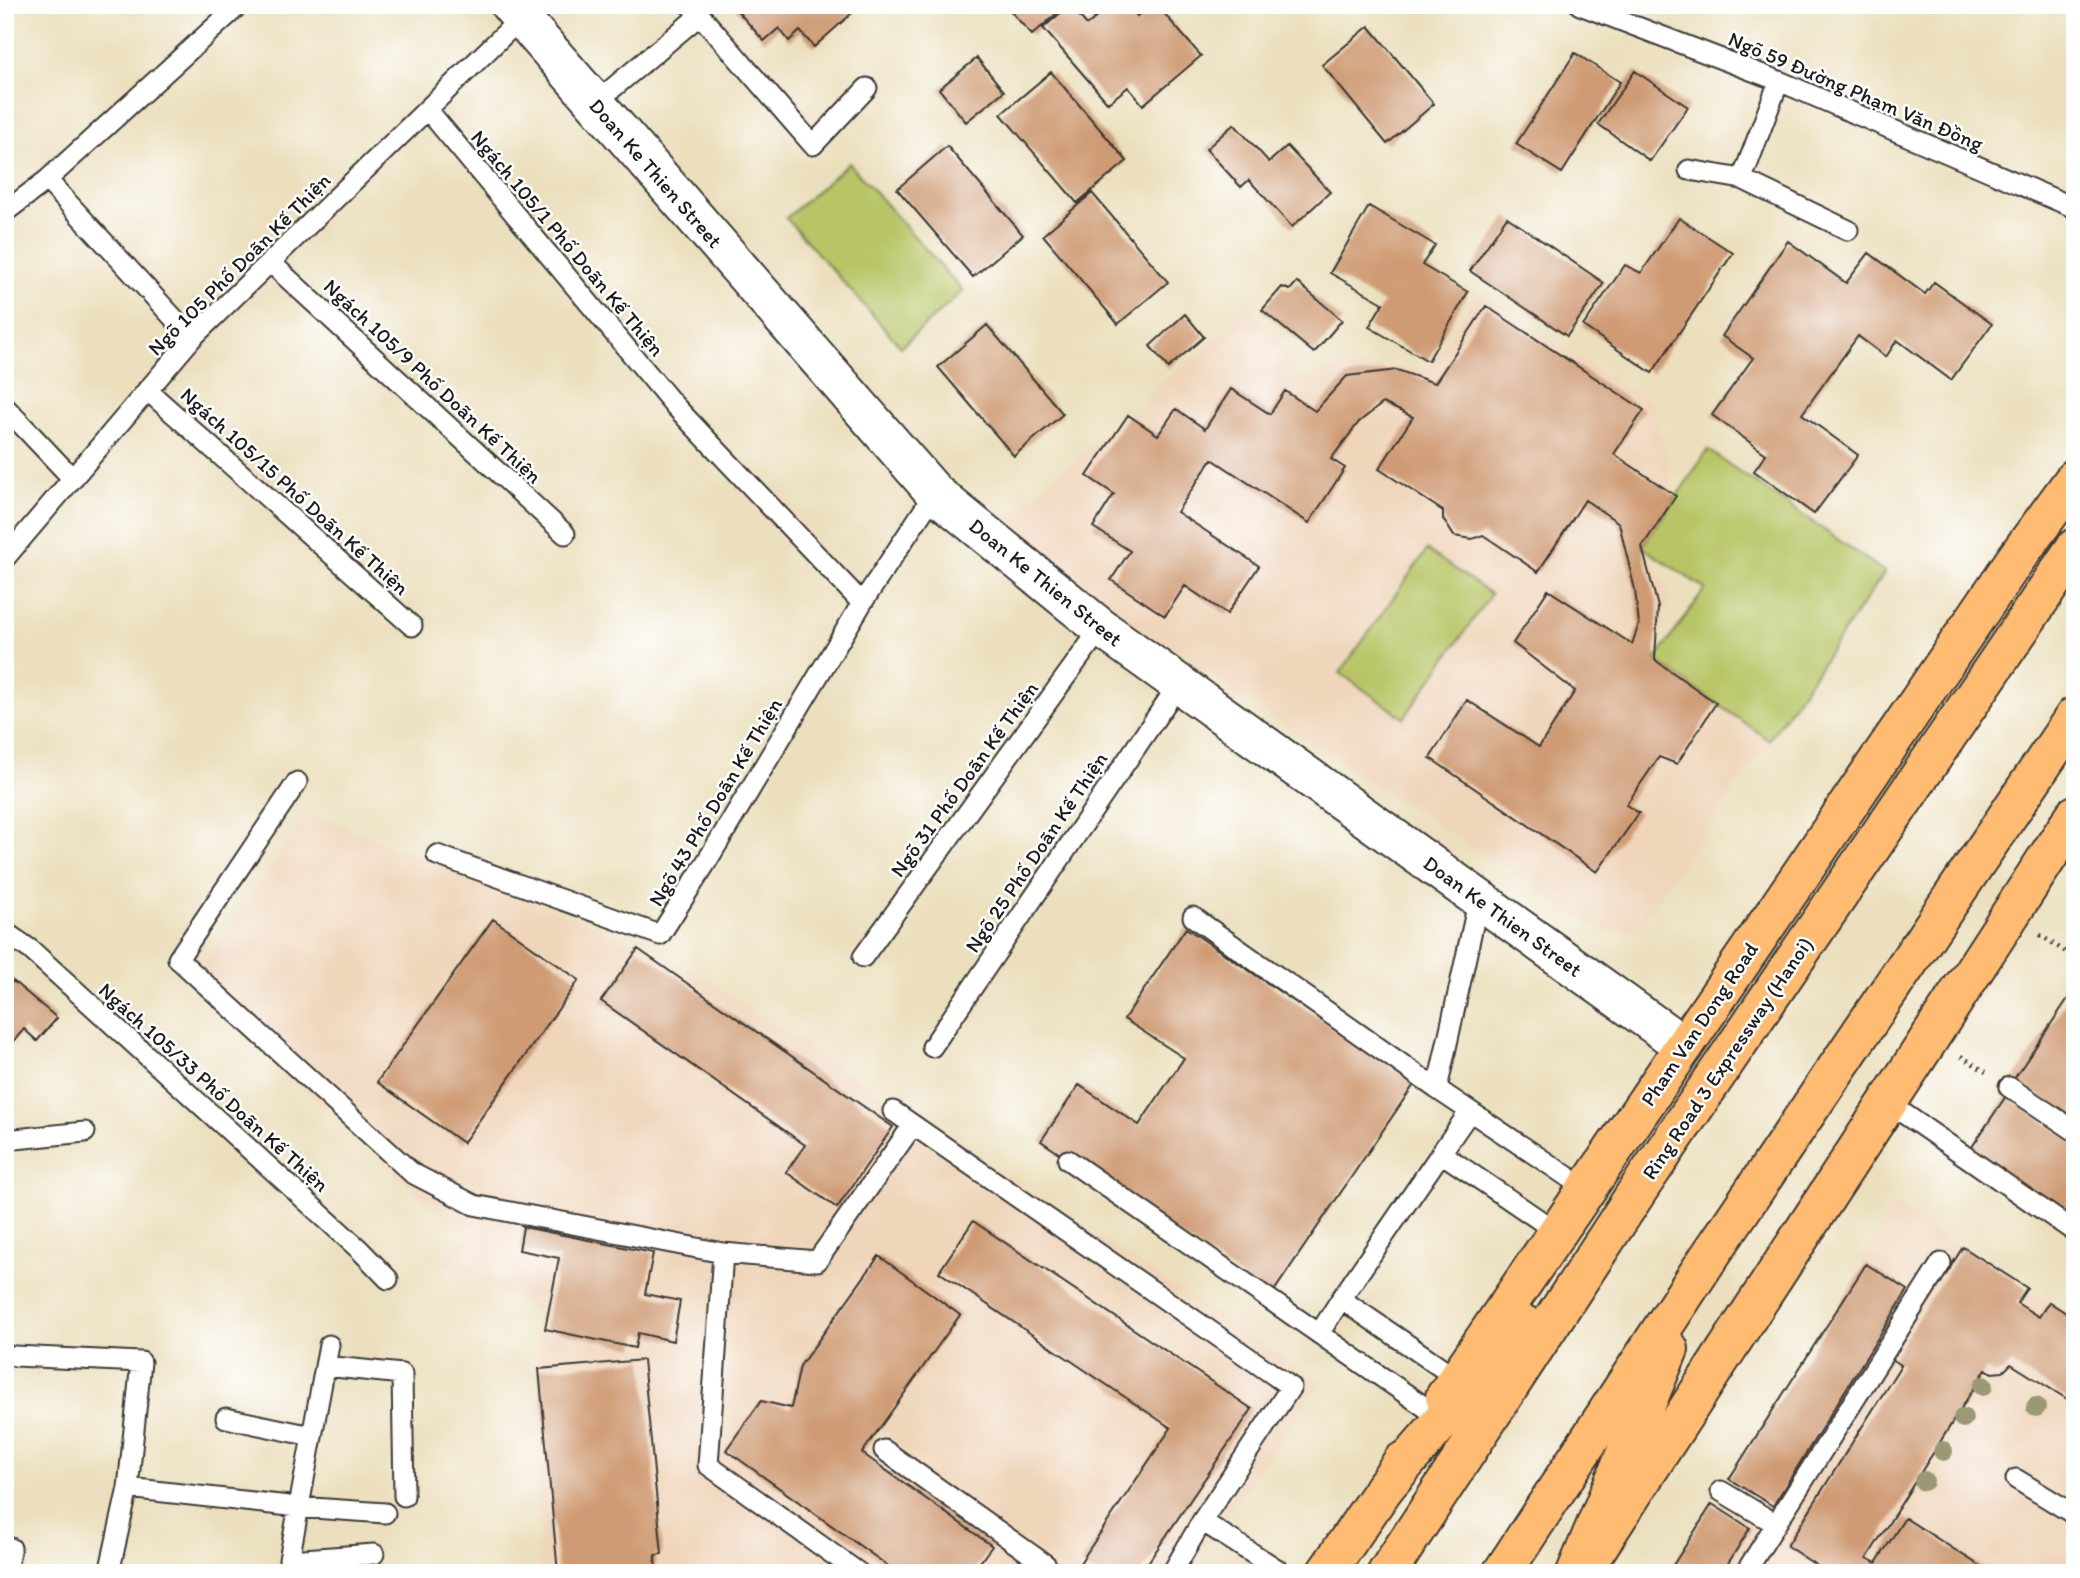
<svg xmlns="http://www.w3.org/2000/svg" width="2080" height="1578" font-family="Itim,sans-serif">
	<style>
		.built { fill: #efd6bb }
		.green { fill: #b8c465; stroke: #6a7040; stroke-width: 2 }
		.building { fill: #cf9b74 }
		.lines { fill: none; stroke-linecap: round; stroke-linejoin: round }
		.service-casing { stroke: #3b3934; stroke-width: 23 }
		.tertiary-casing { stroke: #3b3934; stroke-width: 42 }
		.primary-casing { stroke: #3b3934; stroke-width: 42 }
		.motorway-casing { stroke: #3b3934; stroke-width: 42 }
		.path { stroke: #3b3934; stroke-width: 4.5; stroke-dasharray: 2 5; stroke-linecap: butt }
		.service { stroke: #fff; stroke-width: 19 }
		.tertiary { stroke: #fff; stroke-width: 38 }
		.primary { stroke: #ffbb71; stroke-width: 38 }
		.motorway { stroke: #ffbb71; stroke-width: 38 }
		.tree { fill: #9b9974 }
		.labels { text-anchor: middle; dominant-baseline: central; stroke-width: 5; stroke-linejoin: round; paint-order: stroke }
		.street-label { font-size: 21px; fill: #1c1c1c; stroke: #fff }
	</style>
	<rect width="100%" height="100%" fill="#fff"/>
	<filter id="ink" filterUnits="userSpaceOnUse"><feTurbulence type="fractalNoise" baseFrequency=".0143" numOctaves="2"/><feDisplacementMap in="SourceGraphic" scale="14" xChannelSelector="R" yChannelSelector="G"/><feConvolveMatrix kernelMatrix="1 2 1 2 8 2 1 2 1" color-interpolation-filters="sRGB"/></filter>
	<filter id="wash" filterUnits="userSpaceOnUse"><feTurbulence type="fractalNoise" baseFrequency=".00686" numOctaves="4" result="noise"/><feDisplacementMap in="SourceGraphic" scale="28" xChannelSelector="R" yChannelSelector="G"/><feGaussianBlur stdDeviation="1.57" result="paint"/><feColorMatrix in="noise" values="0 0 0 0 0 0 0 0 0 0 0 0 0 0 0 0 0 1.4 0 .05"/><feComposite in="paint" operator="in"/></filter>
	<g filter="url(#wash)">
		<rect width="100%" height="100%" fill="#ebdfbd"/>
		<path class="built" d="M1478 294 1652 404 1676 496 1642 547 1670 593 1655 660 1769 740 1636 930 1603 933 1055 576 1003 523 1251 306 1303 378 1342 364 1427 371Z
			M309 812 671 957 1320 1382 1187 1573H539L537 1312 441 1262 465 1238 189 983Z
			M1895 1205 2075 1319V1573H1669L1866 1264 1861 1259Z"/>
		<path class="green" d="M849 163 963 291 901 347 786 218Z
			M1708 450 1885 572 1769 740 1655 660 1705 589 1642 547Z
			M1427 550 1491 594 1404 718 1340 673Z"/>
		<g id="blocks">
			<path class="building" d="M732 5H861L814 47 800 31 789 41 779 28 764 41Z
				M1005 5H1049L1056 14 1032 35Z
				M1070 5 1087 25 1111 5H1128L1137 16 1149 5H1157L1201 56 1143 105 1128 87 1108 103 1043 28Z
				M1082 5H1104L1092 16Z
				M1369 26 1434 104 1387 144 1322 65Z
				M1575 53 1620 82 1562 173 1516 144Z
				M977 58 1004 91 966 122 939 89Z
				M1635 71 1688 107 1650 161 1598 124Z
				M1051 72 1127 161 1077 203 1001 114Z
				M1234 124 1269 162 1287 146 1330 192 1292 227 1249 180 1241 187 1206 149Z
				M947 146 1023 235 973 277 897 189Z
				M1092 193 1168 282 1118 324 1043 235Z
				M1369 206 1435 245 1422 265 1468 292 1428 361 1369 327 1383 303 1330 273Z
				M1507 217 1604 283 1567 336 1470 271Z
				M1679 218 1733 253 1652 373 1583 326 1625 265 1641 273Z
				M1788 241 1846 283 1869 253 1925 294 1934 282 1992 324 1951 380 1897 340 1886 357 1858 336 1802 414 1858 455 1814 514 1754 471 1766 454 1712 415 1753 358 1722 336Z
				M1297 282 1342 320 1314 353 1262 310 1282 287 1290 290Z
				M1486 306 1644 410 1614 454 1676 496 1642 547 1658 607 1655 660 1716 703 1677 764 1659 757 1626 805 1639 813 1597 872 1430 758 1467 700 1539 747 1575 691 1513 643 1548 590 1632 644 1639 624 1635 590 1619 523 1585 500 1538 572 1483 535 1472 539 1454 536 1443 519V511L1379 469 1413 417 1383 403 1359 422 1331 459 1345 468 1309 523 1212 459 1177 512 1259 566 1227 614 1185 586 1165 616 1111 580 1130 551 1093 527 1114 494 1087 476 1128 415 1158 435 1176 409 1205 429 1231 389 1270 414 1285 391 1315 411 1347 376 1397 370 1435 383Z
				M1185 314 1204 337 1168 368 1150 346Z
				M987 325 1063 414 1014 456 938 367Z
				M493 919 579 980 463 1143 377 1082Z
				M1186 928 1415 1083 1270 1297 1041 1141 1079 1085 1139 1125 1184 1058 1124 1019Z
				M638 949 893 1127 837 1208 786 1172 805 1145 601 1001Z
				M13 981 57 1018 37 1041 24 1029 5 1051V990Z
				M2075 988V1119L2014 1079Z
				M2006 1096 2075 1142V1224L1968 1153Z
				M973 1221 1252 1409 1141 1573H1094L1080 1563 1171 1428 939 1272Z
				M523 1227 653 1253 645 1294 680 1301 673 1341 638 1333 635 1348 545 1329 559 1258 519 1250Z
				M1963 1247 2027 1288 2017 1303 2039 1317 2049 1302 2075 1319V1404L2011 1364 2003 1372 1992 1373 1986 1369 1867 1558 1876 1563 1905 1518 1991 1573H1828L1787 1546 1901 1365 1892 1359Z
				M879 1256 960 1315 862 1453 992 1546 972 1573H898L726 1450 761 1401 791 1408 800 1366Z
				M1866 1264 1908 1290 1773 1506 1729 1479Z
				M643 1360 662 1554 655 1555 656 1573H558L539 1369Z
				M1712 1504 1750 1528 1722 1573H1668Z"/>
		</g>
	</g>
	<g filter="url(#ink)">
		<use href="#blocks" fill-opacity="0" stroke="#3b3934" stroke-width="2"/>
		<g class="lines">
			<g class="service-casing">
				<path id="service" d="M1580 5 1779 81 2075 208
					M700 15 813 145 867 88
					M595 103 700 15 690 5
					M427 109 674 405 862 603
					M1689 170 1742 179 1848 230
					M1742 179 1779 81
					M47 180 192 338
					M5 212 47 180 239 5
					M270 262 565 534
					M147 390 412 626
					M5 407 73 479
					M5 558 192 338 521 18
					M297 782 178 959 412 1173 474 1205 723 1253 817 1261 913 1125
					M437 855 660 935 704 866 862 603 935 493
					M1193 917 1437 1089 1586 1189
					M5 932 31 950 360 1250 388 1279
					M863 957 1101 628
					M932 1047 1179 684
					M2009 1087 2075 1131
					M1437 1089 1479 898
					M1887 1102 2075 1232
					M893 1111 1291 1387 1202 1521
					M5 1140 85 1132
					M1441 1153 1470 1111
					M1068 1160 1435 1414
					M723 1253 708 1465 859 1573
					M1319 1334 1341 1299
					M329 1345 289 1560 374 1554
					M15 1356 141 1362 128 1488 109 1573
					M325 1366 402 1374 404 1496
					M1458 1379 1341 1299 1441 1153 1557 1232
					M226 1418 312 1436
					M884 1450 1046 1565
					M2016 1479 2075 1515
					M128 1488 298 1507 385 1513
					M1721 1491 1776 1524
					M6 1573 11 1548
					M1172 1573 1202 1521 1283 1573
					M1745 1573 1941 1263"/>
			</g>
			<g class="tertiary-casing">
				<path id="tertiary" d="M510 5 935 493 1101 628 1684 1046"/>
			</g>
			<g class="primary-casing">
				<path id="primary" d="M1445 1397 2015 560 2075 478
					M1596 1550 2075 815
					M1326 1573 1402 1462"/>
			</g>
			<g class="motorway-casing">
				<path id="motorway" d="M1383 1489 1525 1325
					M1387 1573 1640 1187 2075 548
					M1502 1573 1705 1263 2075 716
					M1576 1573 1669 1349"/>
			</g>
			<path class="path" d="M2040 935 2075 958
				M1961 1056 1986 1072"/>
			<use href="#service" class="service"/>
			<use href="#tertiary" class="tertiary"/>
			<use href="#primary" class="primary"/>
			<use href="#motorway" class="motorway"/>
		</g>
		<g class="tree">
			<circle cx="1983" cy="1386" r="10"/>
			<circle cx="2036" cy="1407" r="10"/>
			<circle cx="1963" cy="1418" r="10"/>
			<circle cx="1943" cy="1451" r="10"/>
			<circle cx="1924" cy="1481" r="10"/>
		</g>
	</g>
	<g class="labels">
		<g class="street-label">
			<text transform="translate(1856 91) rotate(23)">Ngõ 59 Đường Phạm Văn Đồng</text>
			<text transform="translate(656 173) rotate(49)">Doan Ke Thien Street</text>
			<text transform="translate(568 243) rotate(50)">Ngách 105/1 Phố Doãn Kế Thiện</text>
			<text transform="translate(239 264) rotate(-45)">Ngõ 105 Phố Doãn Kế Thiện</text>
			<text transform="translate(433 381) rotate(43)">Ngách 105/9 Phố Doãn Kế Thiện</text>
			<text transform="translate(295 491) rotate(42)">Ngách 105/15 Phố Doãn Kế Thiện</text>
			<text transform="translate(1046 582) rotate(39)">Doan Ke Thien Street</text>
			<text transform="translate(964 779) rotate(-54)">Ngõ 31 Phố Doãn Kế Thiện</text>
			<text transform="translate(715 802) rotate(-59)">Ngõ 43 Phố Doãn Kế Thiện</text>
			<text transform="translate(1036 852) rotate(-56)">Ngõ 25 Phố Doãn Kế Thiện</text>
			<text transform="translate(1503 916) rotate(36)">Doan Ke Thien Street</text>
			<text transform="translate(1699 1024) rotate(-56)">Pham Van Dong Road</text>
			<text transform="translate(1727 1058) rotate(-56)">Ring Road 3 Expressway (Hanoi)</text>
			<text transform="translate(214 1087) rotate(42)">Ngách 105/33 Phố Doãn Kế Thiện</text>
		</g>
	</g>
	<rect width="2080" height="1578" fill="none" stroke="#fff" stroke-width="28"/>
</svg>
